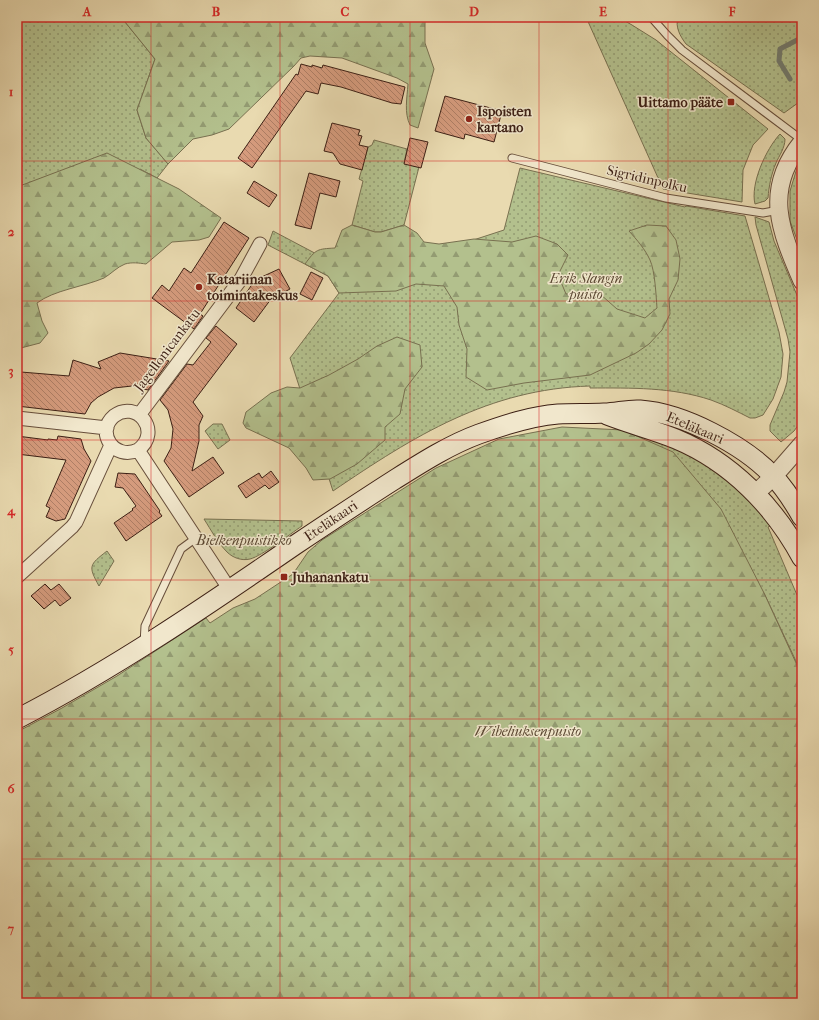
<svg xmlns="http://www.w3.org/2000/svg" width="819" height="1020" font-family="'IM FELL French Canon',serif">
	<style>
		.green { fill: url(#green-dots); stroke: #787050 }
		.forest { fill: url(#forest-firs); stroke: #787050 }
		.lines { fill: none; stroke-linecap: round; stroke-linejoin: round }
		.stream { stroke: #737c70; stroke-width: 5 }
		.building { fill: url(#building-back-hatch); stroke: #3c1f14 }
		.service-casing { stroke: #674e3b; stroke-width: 9 }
		.minor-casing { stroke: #674e3b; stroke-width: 15 }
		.tertiary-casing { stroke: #674e3b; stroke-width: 19 }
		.secondary-casing { stroke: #3c1f14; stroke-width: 21 }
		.service { stroke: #f1e7cc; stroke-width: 7 }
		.minor { stroke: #f1e7cc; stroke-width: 13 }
		.tertiary { stroke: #f1e7cc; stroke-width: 17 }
		.secondary { stroke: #f1e7cc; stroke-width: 19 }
		.grid { fill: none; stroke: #d62828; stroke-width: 1; stroke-opacity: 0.55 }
		.poi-dot { fill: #8f2418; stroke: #f1e7cc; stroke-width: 1.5 }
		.labels { text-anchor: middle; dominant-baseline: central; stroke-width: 3; stroke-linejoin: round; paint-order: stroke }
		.poi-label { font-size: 14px; font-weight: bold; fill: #3c1f14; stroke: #f1e7cc; text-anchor: start }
		.street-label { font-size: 14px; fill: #3c1f14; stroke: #f1e7cc }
		.park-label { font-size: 14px; font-style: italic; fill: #5a4732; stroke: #f1e7cc }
		.neatline { fill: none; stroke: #d62828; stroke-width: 1.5 }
		.grid-label { font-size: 13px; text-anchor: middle; font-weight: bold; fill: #d62828 }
	</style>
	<defs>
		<pattern id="green-dots" width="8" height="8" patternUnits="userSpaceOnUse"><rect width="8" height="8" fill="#b3c08d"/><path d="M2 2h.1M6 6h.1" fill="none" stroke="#939b72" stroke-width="1.8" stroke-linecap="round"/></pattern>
		<pattern id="forest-firs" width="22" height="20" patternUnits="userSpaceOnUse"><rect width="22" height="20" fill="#b3c08d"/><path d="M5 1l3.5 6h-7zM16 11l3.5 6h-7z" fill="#939b72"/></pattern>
		<pattern id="building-back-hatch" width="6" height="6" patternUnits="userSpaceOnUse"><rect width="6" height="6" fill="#d59b7d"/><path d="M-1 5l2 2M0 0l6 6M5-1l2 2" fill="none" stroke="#ae7e65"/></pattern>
	</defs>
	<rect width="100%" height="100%" fill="#e9dab0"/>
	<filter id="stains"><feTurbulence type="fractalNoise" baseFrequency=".005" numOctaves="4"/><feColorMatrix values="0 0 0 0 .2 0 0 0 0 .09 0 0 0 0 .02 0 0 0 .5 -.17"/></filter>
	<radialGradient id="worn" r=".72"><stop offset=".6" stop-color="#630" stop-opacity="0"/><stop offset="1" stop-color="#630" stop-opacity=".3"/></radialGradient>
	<path class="green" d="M17 17H121L155 59 137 110 146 138 168 164 157 178 140 169 17 281Z
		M586 17H618L632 25 656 40 768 129 753 145 743 170 742 202 663 189Z
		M678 17H802V100L784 113 686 44C680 36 675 27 678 17Z
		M780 134 785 139C785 148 779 156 776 163 771 175 769 186 768 198L765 201 755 204C750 184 766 149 780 134Z
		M374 140 407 149 404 163 419 167 404 225 381 232H375L352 225 363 181 359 179 368 147 372 145Z
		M802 159V253L790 221V191L797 168Z
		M520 168 685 207 686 206 745 216 779 332 783 354 781 377 773 399 763 415 755 418H750C738 412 725 405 711 400 672 387 631 388 590 388V386C489 389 414 436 333 491L290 358 339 293 328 276 268 245 273 231 360 277 504 230Z
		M755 217 769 222 774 241 802 307V420L794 431 781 442 770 431V425L784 392 787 382 790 352 788 339 756 225Z
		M213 424H222L230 440 218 449 205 431Z
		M623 430 660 439 728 476 772 525 768 527 797 595 800 594 802 597V674L764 593Z
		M204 519 302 521V526C290 534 262 556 250 559 242 561 233 558 227 552 218 543 211 530 204 519Z
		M107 551 114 561 99 586C88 566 89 565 107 551Z"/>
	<path class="forest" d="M121 17H237L244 23 251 17H425V43L434 69 418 128 410 125C404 113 407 98 408 84L397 78 342 58 310 56 301 58 294 66 229 129 212 135 193 139 168 164 146 138 137 110 155 59Z
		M107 153 179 189 221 218 209 237 199 240 172 242 146 264C139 263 132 262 125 264 117 267 111 274 104 278 83 287 54 290 37 303L42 321 48 333 40 343 17 349V187Z
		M352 225 375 232H381L404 225 417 233 424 242 439 244 474 239 512 242 536 236 557 244 568 255 558 275 566 294H600L617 309 645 318 657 308C656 295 655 271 650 260 645 249 637 240 629 231L647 225 666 226 676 240 680 259 678 280 669 299 670 314 662 330 649 344 636 353 590 375 524 383 487 390 466 377 467 349 459 325 457 307 444 286 416 284 396 291 339 293 328 276 305 264C316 249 317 249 335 248L342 230Z
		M397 337 420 345 422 367 405 389 400 414 385 427V440L357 464 330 479 313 480 306 468 289 448 246 428 243 423 246 412 271 393 287 387 300 388 329 375 358 359 377 346Z
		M562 427 623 430 673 452 721 509 764 593 802 676V1003H17V732L62 708 117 676 206 618 210 623 233 608 255 599 293 574 308 552 322 540 436 468 499 439Z"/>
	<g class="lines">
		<path class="stream" d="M790 79 779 61 780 49 799 39H802"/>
	</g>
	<path class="building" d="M301 64 312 67V65L322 68 323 65 405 87 401 104 392 103 341 87 321 83 318 94 306 91 252 168 238 158 296 74 298 75Z
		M445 96 502 111 494 142 465 134 464 139 435 131Z
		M332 123 360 130 358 135 362 136 359 145 368 147 362 170 340 164 333 153 324 151Z
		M410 138 428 142 421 168 404 164Z
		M309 173 340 181 336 197 320 193 311 229 295 225Z
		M254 181 277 195 269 207 247 193Z
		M224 222 249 238 200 314 203 316 194 329 152 298 162 285 169 291 184 268 191 273Z
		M279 269 290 289 271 299 254 322 236 308 255 280Z
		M311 272 323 278 312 300 300 294Z
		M216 326 237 344 193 402 203 416 199 425V441L192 471 213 457 224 473 189 497 164 461 171 448 173 429 168 410 160 400 187 364 193 365 211 342 206 338Z
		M120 353 169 361 148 390 132 386 114 388 98 397 91 403 85 414 17 406V377H20L21 372 69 376 73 360 101 369 98 362Z
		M17 436 48 440V439L57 440 58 436 81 439 84 449 91 461 65 519 56 521 46 517 50 508 46 506 66 460 17 454Z
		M271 471 279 482 269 489 265 485 246 498 238 486 259 473 262 478Z
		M118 473 135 474 160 511 159 512 162 516 126 541 114 523 133 510 132 509 136 506 123 488 115 487Z
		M45 584 51 590 59 584 71 598 60 606 55 600 44 609 31 596Z"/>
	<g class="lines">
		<g class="service-casing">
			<path id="service" d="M651 17 667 35 682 50 802 140
				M512 158 666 198 750 211 763 213 779 210
				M144 644 145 626 181 549 196 538"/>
		</g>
		<g class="minor-casing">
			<path id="minor" d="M139 415 241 279 260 244
				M17 418 107 428
				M138 450C114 461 95 432 114 416 136 399 163 431 138 450L230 590
				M17 577 72 527 76 522 111 445"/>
		</g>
		<g class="tertiary-casing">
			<path id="tertiary" d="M802 142C763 190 780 230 802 281
				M755 494 774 476 802 444"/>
		</g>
		<g class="secondary-casing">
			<path id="secondary" d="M607 415C630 424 654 430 676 439 731 462 774 506 802 558
				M17 719C114 669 205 607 295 545 328 523 361 501 394 480 421 463 449 445 479 434 504 425 531 416 558 414 573 413 589 414 604 413 616 413 628 409 640 410 683 413 744 445 773 476 784 487 794 503 802 517"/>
		</g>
		<use href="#service" class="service"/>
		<use href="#minor" class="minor"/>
		<use href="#tertiary" class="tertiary"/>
		<use href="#secondary" class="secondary"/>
	</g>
	<path class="grid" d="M151 17V1003M280 17V1003M410 17V1003M539 17V1003M668 17V1003M17 161H802M17 301H802M17 440H802M17 580H802M17 719H802M17 859H802"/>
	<g class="poi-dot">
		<rect x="727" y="98" width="8" height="8" rx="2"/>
		<circle cx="469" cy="119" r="4"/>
		<circle cx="199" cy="287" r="4"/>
		<rect x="280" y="573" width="8" height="8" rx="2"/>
	</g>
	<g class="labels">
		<g class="poi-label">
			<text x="723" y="102" text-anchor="end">Uittamo pääte</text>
			<text x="477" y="111">Ispoisten<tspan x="477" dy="16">kartano</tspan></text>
			<text x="207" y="279">Katariinan<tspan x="207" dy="16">toimintakeskus</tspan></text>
			<text x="292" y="577">Juhanankatu</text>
		</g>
		<g class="street-label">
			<text transform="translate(647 179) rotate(13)">Sigridinpolku</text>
			<text transform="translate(167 350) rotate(-53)">Jagellonicankatu</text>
			<text transform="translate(695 428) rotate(23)">Eteläkaari</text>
			<text transform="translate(331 521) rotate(-34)">Eteläkaari</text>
		</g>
		<g class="park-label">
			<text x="586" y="278">Erik Slangin<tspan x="586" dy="16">puisto</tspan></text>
			<text x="244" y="540">Bielkenpuistikko</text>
			<text x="528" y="731">Wibeliuksenpuisto</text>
		</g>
	</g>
	<rect width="819" height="1020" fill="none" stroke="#e9dab0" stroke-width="44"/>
	<rect x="22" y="22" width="775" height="976" class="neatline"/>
	<g class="grid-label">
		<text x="87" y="16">A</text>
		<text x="216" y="16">B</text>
		<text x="345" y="16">C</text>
		<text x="474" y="16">D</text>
		<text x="603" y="16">E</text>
		<text x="732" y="16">F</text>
		<text x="11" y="96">1</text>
		<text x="11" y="236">2</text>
		<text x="11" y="375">3</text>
		<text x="11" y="515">4</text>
		<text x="11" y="654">5</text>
		<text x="11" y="793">6</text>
		<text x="11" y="933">7</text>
	</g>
	<rect width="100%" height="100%" filter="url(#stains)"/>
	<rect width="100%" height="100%" fill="url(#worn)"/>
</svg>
